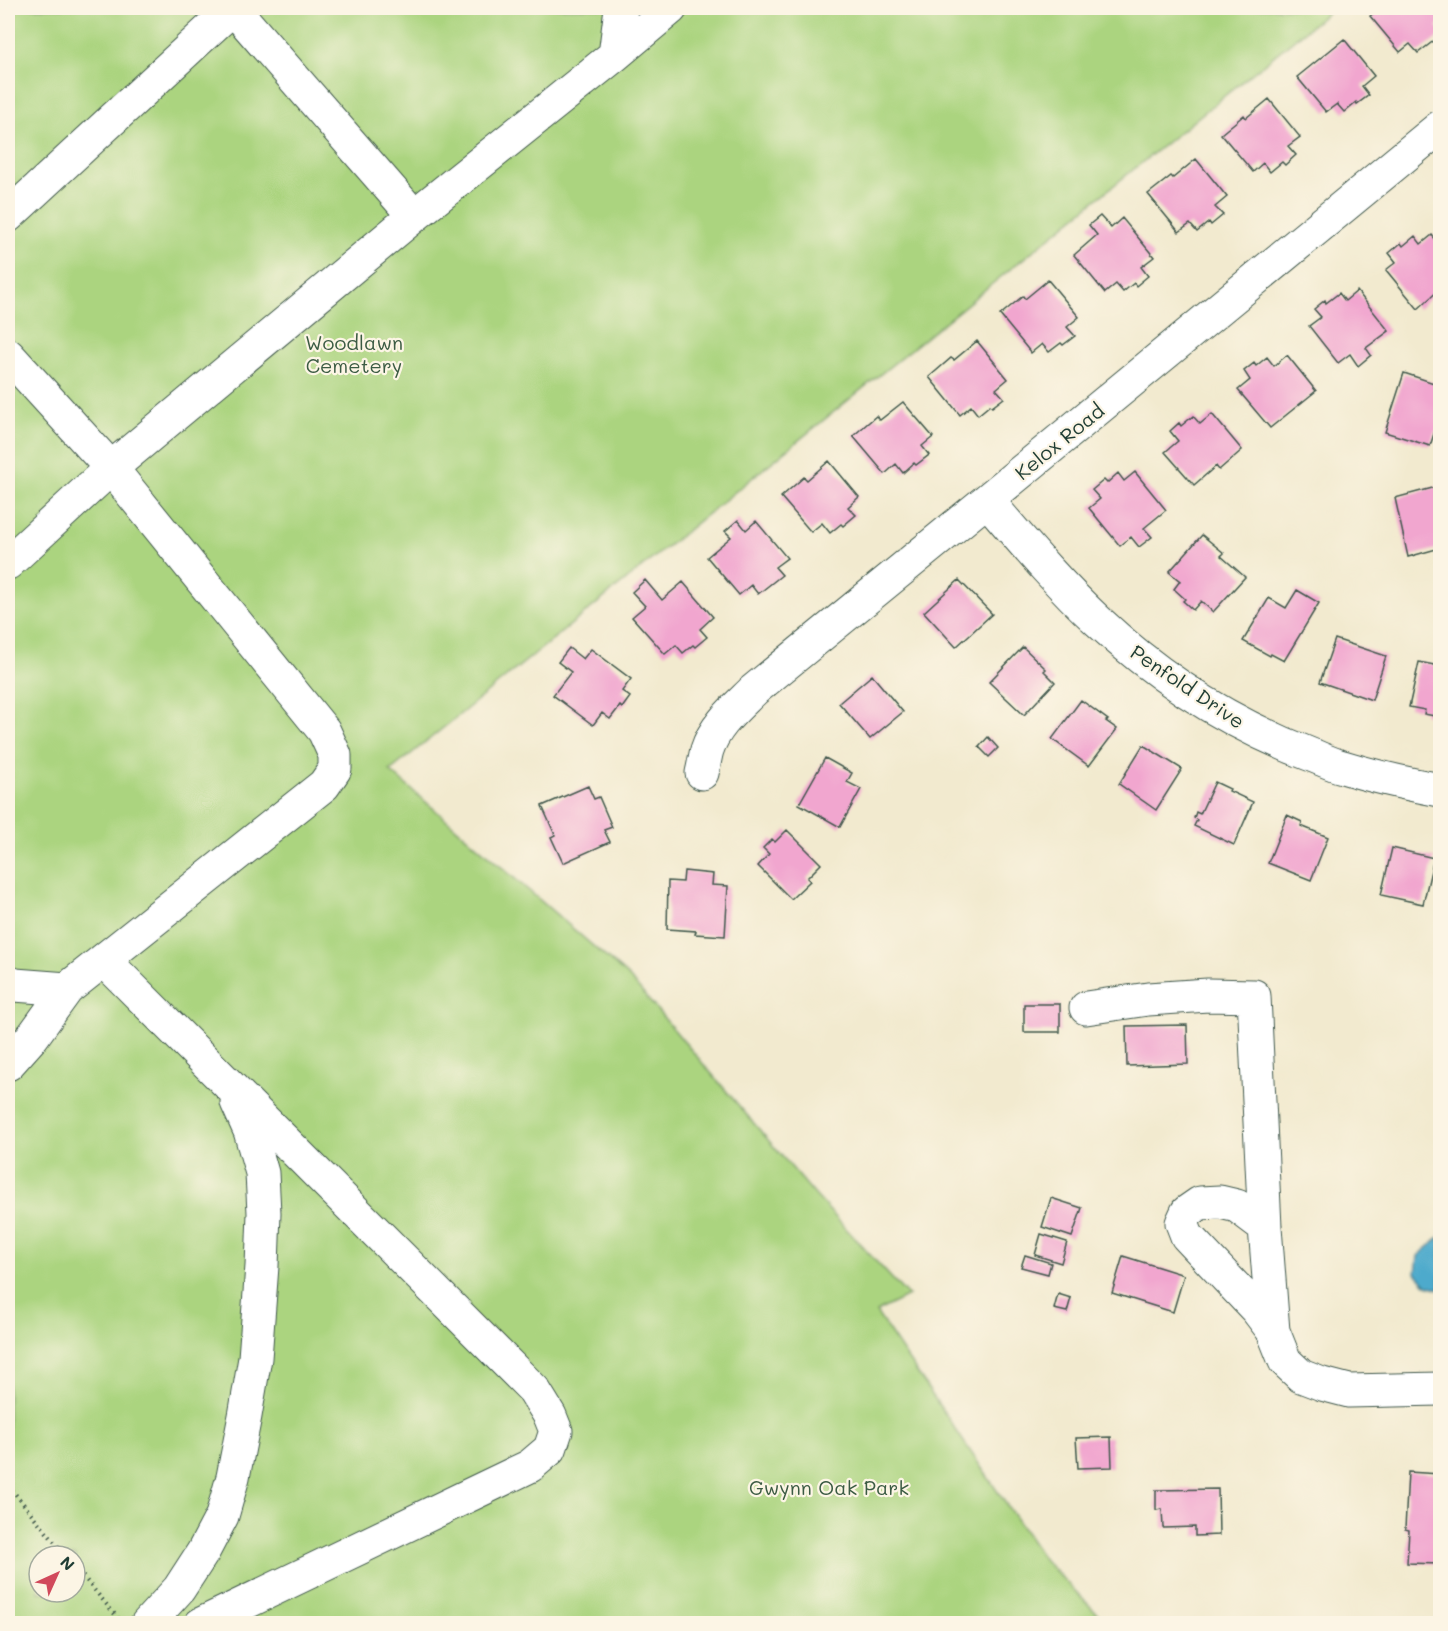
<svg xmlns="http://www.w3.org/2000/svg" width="1448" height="1631" font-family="Mali,sans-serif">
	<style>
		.green { fill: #abd47f; stroke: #65885a; stroke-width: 1.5; fill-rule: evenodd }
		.water { fill: #4eaacc; stroke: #367480; stroke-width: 1.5 }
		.building { fill: #f1a6cf }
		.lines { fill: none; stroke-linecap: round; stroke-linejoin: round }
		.minor-casing { stroke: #3f574b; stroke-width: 35 }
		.path { stroke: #3f574b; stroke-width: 4; stroke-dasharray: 1.5 4.5; stroke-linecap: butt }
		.minor { stroke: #fff; stroke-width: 33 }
		.labels { text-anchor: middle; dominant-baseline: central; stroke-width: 4.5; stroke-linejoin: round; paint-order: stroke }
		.park-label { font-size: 20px; fill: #3b5b43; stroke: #fcf5e5 }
		.street-label { font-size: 20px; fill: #1f3d34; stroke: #fcf5e5 }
	</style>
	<rect width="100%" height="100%" fill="#fcf5e5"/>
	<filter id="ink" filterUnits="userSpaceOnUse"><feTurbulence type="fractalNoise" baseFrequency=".0167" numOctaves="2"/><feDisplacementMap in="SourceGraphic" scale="12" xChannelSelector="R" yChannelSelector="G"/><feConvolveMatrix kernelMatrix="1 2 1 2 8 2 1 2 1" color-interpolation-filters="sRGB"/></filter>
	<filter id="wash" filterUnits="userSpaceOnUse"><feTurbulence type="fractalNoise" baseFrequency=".008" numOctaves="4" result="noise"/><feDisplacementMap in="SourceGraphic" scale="24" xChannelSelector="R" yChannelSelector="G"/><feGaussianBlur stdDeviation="1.35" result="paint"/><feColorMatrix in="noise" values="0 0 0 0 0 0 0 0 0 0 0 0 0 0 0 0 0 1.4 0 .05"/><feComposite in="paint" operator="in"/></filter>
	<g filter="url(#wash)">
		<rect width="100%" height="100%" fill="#f2eacf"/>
		<path class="green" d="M8 8H1333L390 771 629 977 816 1196 908 1296 876 1312 1044 1560 1107 1623 8 1624ZM39 1556H75V1592H39Z"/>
		<path class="water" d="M1440 1237V1289L1427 1285 1416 1273 1418 1256Z"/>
		<g id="blocks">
			<path class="building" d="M1380 8H1440V23L1437 26 1440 30V36L1418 53 1410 44 1400 52 1370 16Z
				M1344 39 1374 76 1362 86 1369 95 1357 104 1356 102 1344 112 1337 104 1326 112 1297 77Z
				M1269 99 1300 137 1288 146 1296 155 1285 165 1282 162 1270 172 1263 163 1253 172 1221 134 1244 115 1246 118Z
				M1196 159 1227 197 1215 207 1223 215 1211 225 1209 222 1197 232 1190 224 1179 232 1148 194 1171 176 1173 178Z
				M1100 216 1111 228 1122 218 1154 257 1141 267 1148 276 1136 286 1134 283 1123 292 1116 284 1105 293 1074 255 1097 235 1089 225Z
				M1432 235 1440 245V289L1418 309 1386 270 1396 262 1389 253 1401 243 1403 246 1415 236 1421 244Z
				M1048 280 1079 317 1067 327 1075 336 1063 345 1061 343 1049 352 1042 344 1031 353 1000 315 1023 296 1025 299Z
				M1357 291 1389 331 1366 348 1371 355 1358 366 1350 354 1338 363 1309 326 1321 317 1314 309 1325 300 1326 303 1339 293 1345 301Z
				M977 341 1008 379 996 389 1004 398 992 407 990 405 978 415 971 406 960 415 929 377 951 358 954 360Z
				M1287 355 1316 391 1270 428 1238 390 1250 380 1244 371 1254 363 1256 366 1267 357 1274 366Z
				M1404 373 1440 385V433L1435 431 1430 446 1385 432Z
				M903 402 933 437 922 446 929 455 916 465 914 463 903 473 896 464 885 474 853 436 876 416 880 420Z
				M1212 414 1242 450 1219 470 1216 466 1194 485 1165 452 1178 441 1170 431 1179 423 1181 426 1193 416 1200 424Z
				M829 461 859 497 848 507 856 515 843 526 841 524 830 533 822 523 811 532 781 497 804 477 807 480Z
				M1135 472 1166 510 1144 528 1152 537 1139 547 1131 537 1120 546 1089 508 1100 499 1092 490 1104 480 1107 483 1118 473 1124 481Z
				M1440 486V548L1408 557 1395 498Z
				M738 520 746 530 756 521 787 558 775 567 782 575 758 594 751 585 739 595 707 557 731 537 725 531Z
				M1202 535 1224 553 1221 556 1245 577 1213 612 1201 601 1193 610 1183 601 1185 599 1174 589 1180 581 1169 572Z
				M645 580 662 600 683 582 713 617 700 629 707 637 695 647 693 645 683 653 676 645 665 654 632 617 645 606 632 592Z
				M959 580 992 614 956 647 924 612Z
				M1297 590 1319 603 1284 661 1271 654 1270 656 1243 641 1269 598 1286 608Z
				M1335 639 1386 656 1372 700 1320 682Z
				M1023 647 1046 669 1044 671 1055 682 1024 715 989 682Z
				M569 648 583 659 591 649 631 679 622 691 630 697 622 708 620 706 610 719 602 713 593 725 553 695 571 672 558 662Z
				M1419 662 1440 666V717L1424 714 1425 710 1409 707Z
				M872 675 903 712 870 739 839 703Z
				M1081 700 1108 720 1106 721 1117 729 1089 766 1052 739Z
				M988 737 998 748 989 757 979 747Z
				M1143 745 1182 769 1156 810 1119 784Z
				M825 758 852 773 847 782 861 789 840 827 799 804Z
				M1215 782 1230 789 1229 791 1253 802 1234 845 1194 826 1197 820 1194 818 1196 812 1200 814Z
				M588 786 594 799 599 797 612 827 604 830 610 842 563 863 551 837 555 835 542 806Z
				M1287 815 1302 822 1301 826 1328 837 1311 880 1268 863Z
				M787 830 821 864 807 878 810 881 791 899 758 866 769 854 763 848 772 839 775 842Z
				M1392 848 1434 858 1423 904 1381 895Z
				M684 871 713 874 712 885 728 886 725 936 695 934 696 931 667 929 668 881 683 882Z
				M1024 1004H1060V1032H1024Z
				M1187 1025 1188 1064 1127 1066 1126 1026Z
				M1051 1198 1082 1208 1072 1237 1042 1227Z
				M1041 1234 1067 1242 1061 1263 1035 1255Z
				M1025 1255 1051 1263 1048 1274 1021 1267Z
				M1123 1256 1184 1275 1173 1312 1112 1293Z
				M1058 1294 1071 1298 1067 1312 1054 1309Z
				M1111 1437 1112 1467 1078 1468 1076 1438Z
				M1408 1472 1440 1474V1564L1407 1563 1409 1530 1405 1529Z
				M1218 1489 1219 1535 1195 1536V1527L1163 1528 1162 1509 1156 1510V1490Z"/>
		</g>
	</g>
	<g filter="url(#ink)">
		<use href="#blocks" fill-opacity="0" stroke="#3f574b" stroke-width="1.5"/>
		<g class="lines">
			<g class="minor-casing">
				<path id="minor" d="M615 55 621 8
					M8 216 233 8 414 216
					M8 355 111 468 324 731 335 755V769L324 785 67 989 33 1036 8 1064
					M987 500C1023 542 1058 584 1098 621 1159 678 1231 724 1309 754 1320 758 1331 764 1343 767 1375 777 1408 784 1440 790
					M8 563 111 468 414 216 615 55 671 8
					M702 773C704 765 705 757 707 750 715 725 736 708 754 690L987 500 1440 127
					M104 960 534 1390 550 1416 556 1431 550 1449 530 1466 201 1624
					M8 982 15 985 67 989
					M1086 1008 1148 999 1208 995 1254 996 1265 1227 1273 1331
					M1265 1227 1237 1206 1220 1202 1200 1203 1187 1212 1182 1223 1187 1236 1257 1310 1273 1331 1285 1361 1301 1376 1322 1384 1349 1391 1440 1389
					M147 1624 179 1589 203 1552 222 1516 233 1477 245 1416 255 1358 262 1266 264 1213 262 1173 250 1131 237 1102"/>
			</g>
			<path class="path" d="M8 1485 66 1556
				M75 1567 118 1618"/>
			<use href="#minor" class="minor"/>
		</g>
	</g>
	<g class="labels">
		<g class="park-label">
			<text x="354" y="342">Woodlawn<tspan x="354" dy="23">Cemetery</tspan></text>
			<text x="829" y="1487">Gwynn Oak Park</text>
		</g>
		<g class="street-label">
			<text transform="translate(1059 441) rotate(-39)">Kelox Road</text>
			<text transform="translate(1188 686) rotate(34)">Penfold Drive</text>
		</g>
	</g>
	<rect width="1448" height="1631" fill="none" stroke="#fcf5e5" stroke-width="30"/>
	<g transform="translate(57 1574) rotate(45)"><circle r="28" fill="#fcf5e5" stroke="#a4ab9e" stroke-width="1.5"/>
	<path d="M0-4.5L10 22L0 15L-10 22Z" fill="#d1495b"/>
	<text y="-9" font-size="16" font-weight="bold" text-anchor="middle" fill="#1f3d34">N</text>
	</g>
</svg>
